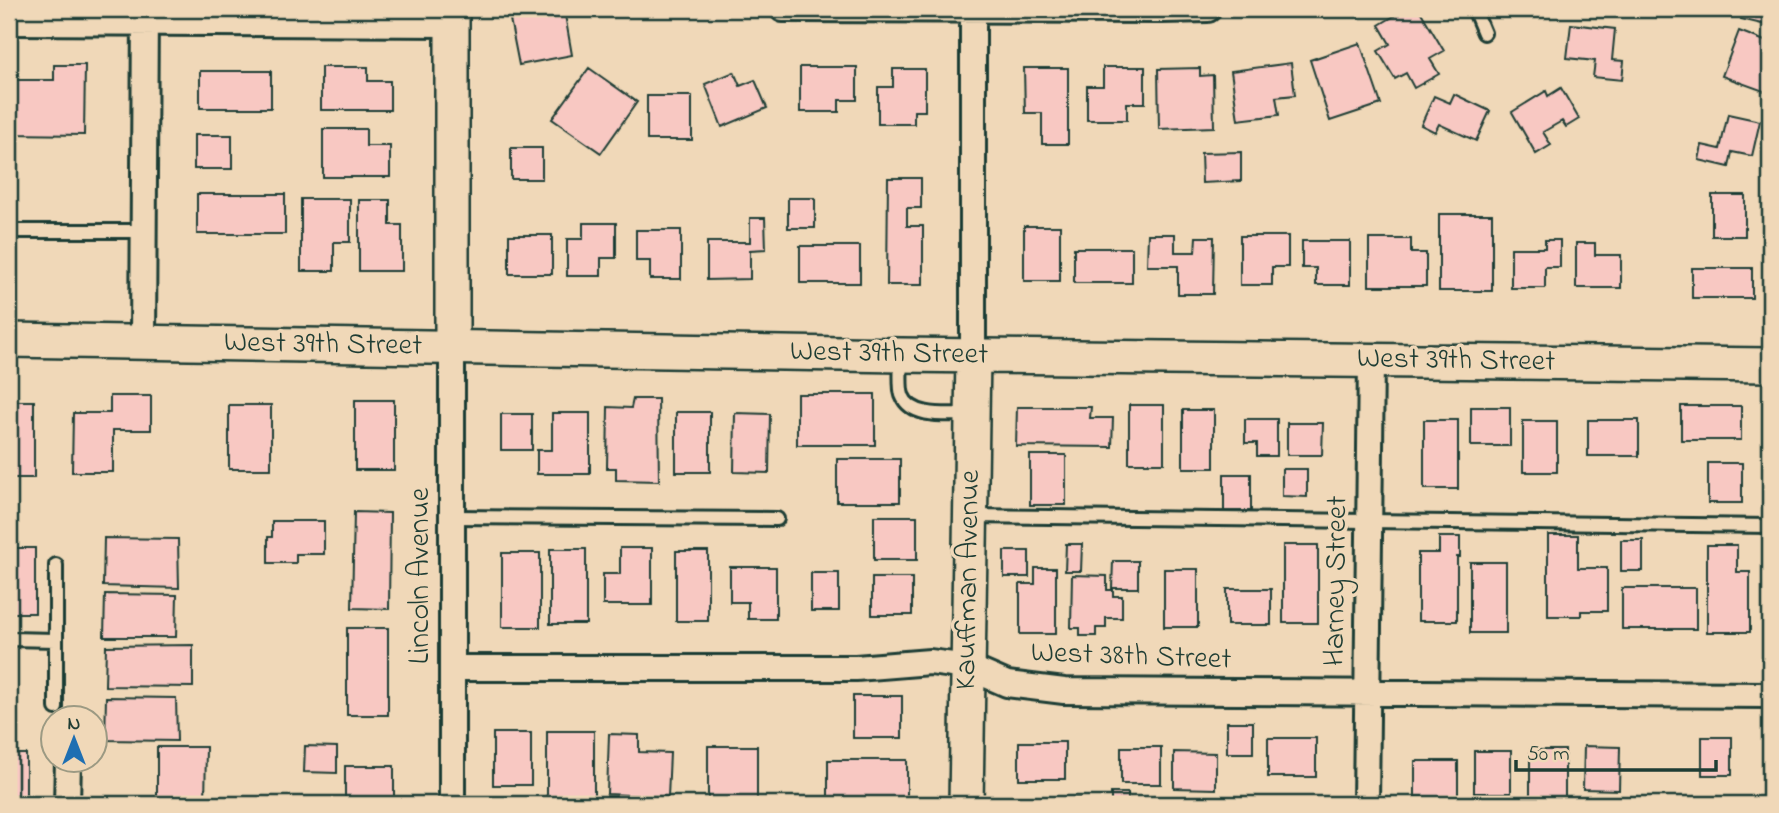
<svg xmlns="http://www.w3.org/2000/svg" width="1779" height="813" font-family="'Indie Flower',sans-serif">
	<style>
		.building { fill: #f8c8c2; stroke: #1f3d34; stroke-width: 2 }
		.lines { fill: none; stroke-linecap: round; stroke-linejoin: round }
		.lane-casing { stroke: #1f3d34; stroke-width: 18 }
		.street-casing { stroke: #1f3d34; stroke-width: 30 }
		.secondary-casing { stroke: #1f3d34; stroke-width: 38 }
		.lane { stroke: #f0d8b8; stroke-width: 12 }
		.street { stroke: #f0d8b8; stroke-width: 24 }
		.secondary { stroke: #f0d8b8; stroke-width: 33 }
		.labels { text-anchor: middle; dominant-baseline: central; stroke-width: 7; stroke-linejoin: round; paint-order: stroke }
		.street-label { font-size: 30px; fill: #1f3d34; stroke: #f0d8b8 }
	</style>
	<rect width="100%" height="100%" fill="#f0d8b8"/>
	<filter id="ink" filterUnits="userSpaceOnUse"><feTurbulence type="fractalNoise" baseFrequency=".0143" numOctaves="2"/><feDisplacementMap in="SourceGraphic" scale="14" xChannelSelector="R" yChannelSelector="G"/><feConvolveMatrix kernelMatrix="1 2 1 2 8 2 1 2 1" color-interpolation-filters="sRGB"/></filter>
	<g filter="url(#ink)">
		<path class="building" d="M508 9H564L572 55 519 65Z
			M1406 9H1419L1444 51 1430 59 1439 74 1414 88 1406 73 1395 79 1378 51 1390 44 1379 25Z
			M1743 9H1770V26L1741 19Z
			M1571 24 1615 29 1612 60 1624 61 1622 80 1593 77 1595 61 1567 58Z
			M1739 31 1770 43V88L1769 93 1722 76Z
			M1360 43 1381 104 1330 121 1310 60Z
			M1291 63 1295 95 1276 97 1279 115 1238 120 1231 71Z
			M54 65H85L84 135 9 134V80H54Z
			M321 67H368V81H390V110H321Z
			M800 67H857V100H839V112H800Z
			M1103 67H1145V103H1127V120H1087V86H1103Z
			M589 68 637 102 601 153 552 119Z
			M1024 68H1068V144H1042V113H1025Z
			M1200 68V76L1213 75 1214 127 1159 129 1158 69Z
			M893 69H925V111H914V124H878V87H893Z
			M200 71H271V108H200Z
			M734 72 740 86 755 80 767 108 722 127 705 84Z
			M1561 88 1579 119 1566 127 1562 121 1543 132 1551 145 1536 154 1512 112 1546 91 1548 96Z
			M1454 94 1490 111 1476 141 1439 124 1435 132 1421 125 1434 96 1450 103Z
			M647 96H692V140H647Z
			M1728 114 1760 121 1752 156 1732 152 1729 167 1699 160 1702 145 1720 149Z
			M323 129H366V146H390V177H323Z
			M194 135H232V169H194Z
			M511 148H542V179H511Z
			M1241 152V181L1202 183 1201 153Z
			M888 178H921V208H907V226H923V285H887Z
			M197 194H285V234H197Z
			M1712 195H1745V236H1712Z
			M788 198H815V228H788Z
			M301 199H350V242H334V271H301Z
			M359 200H390V225H402V271H359Z
			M1439 214H1492V291H1439Z
			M750 218H765L766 249 750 250V279L707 280V242H750Z
			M583 223H616V258H601V276H567V239H583Z
			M1024 226H1060V281H1024Z
			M636 230H681V279H650V261H636Z
			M1148 234H1175V252H1195L1196 237H1214L1213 294H1178V266H1147Z
			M509 235H552V274H509Z
			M1240 236H1288V267H1272V285H1240Z
			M1369 239H1411V253H1426V286H1369Z
			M1545 240H1560V267H1545V288H1511V248H1545Z
			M1302 241H1350V285H1316V268H1302Z
			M1576 243H1595V255H1621V288H1576Z
			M800 246H860V283H800Z
			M9 248H11V279H9Z
			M1074 248H1132V283H1074Z
			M1692 268H1752V298H1692Z
			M797 394H875V445H797Z
			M110 396H151V430H113V472H72L73 413H110Z
			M633 399H658L659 481 616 480V468H607L608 407 631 408Z
			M355 400H394V470H355Z
			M9 401H34V478H9Z
			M229 405H271V469H229Z
			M1129 405H1164V463H1129Z
			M1681 406H1741V440H1681Z
			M1017 407H1091L1090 418H1113L1112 447 1016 446Z
			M1471 407H1510V446H1471Z
			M1183 410H1214V468H1183Z
			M676 412H710V472H676Z
			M552 413H590V474H537V450H552Z
			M735 413 770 414 769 473 734 472Z
			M501 414H532V450H501Z
			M1245 419H1277V456H1257V443H1245Z
			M1424 420H1458V489H1424Z
			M1588 420H1639V456H1588Z
			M1523 421H1557V472H1523Z
			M1287 423H1323L1322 455H1287Z
			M1030 455H1066V505H1030Z
			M837 459H900V502H837Z
			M1708 463H1742V503H1708Z
			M1282 469H1307V497L1282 496Z
			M1224 474H1251V511H1224Z
			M354 512 390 513 389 609 352 608Z
			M874 516H917V560H874Z
			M272 521H324V554H296V563H268V537H272Z
			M1548 535H1578V568H1607V611H1581V616H1548Z
			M1439 537H1460V557H1457V621H1418V553H1439Z
			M104 538 178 539 179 588 103 586Z
			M1621 540H1643V571H1621Z
			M1066 544H1082L1081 571H1065Z
			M1283 545H1318V623H1283Z
			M1707 545H1737V572H1750V632H1707Z
			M9 548H35V613H9Z
			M620 548H652V605H603V574H620Z
			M550 549H586V624H550Z
			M676 551H708V621H676Z
			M1004 551H1029V577H1004Z
			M502 553H540V627H502Z
			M1113 561H1138V588H1112Z
			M1470 562H1506V633H1470Z
			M730 567H776V619H748V602H730Z
			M1035 568H1056V634H1020V584H1035Z
			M1164 569H1198V627H1164Z
			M811 573H839V611H811Z
			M1072 575 1107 576V590H1113V596H1122V618H1106V628H1096V636H1080V628H1071Z
			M872 578H912V615H872Z
			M1622 588H1696V629H1622Z
			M1227 589H1271V625H1227Z
			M105 594 177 595 176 637H104Z
			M347 628H388V715H347Z
			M193 645V687L105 686 106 646Z
			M853 696H902V738H853Z
			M106 697 176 698 177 741 105 740Z
			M1227 722H1253V753H1227Z
			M547 731H594V798H547Z
			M493 733H531V785H493Z
			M609 734 639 735V752L670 753 668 797 607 794Z
			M1702 737H1732V775H1702Z
			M1268 738H1316V777H1268Z
			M1019 742H1065V779H1019Z
			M305 746 337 747V773L304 772Z
			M708 746H757V804H708Z
			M1584 746 1620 747 1619 790 1583 789Z
			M157 747H206L205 804H157Z
			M1121 747H1161V784H1121Z
			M1530 750H1565V804H1530Z
			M1474 751H1511V793H1474Z
			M1174 752 1216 753V789L1174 788Z
			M9 754H26V799H9Z
			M828 760H907V799H870V804H828Z
			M1415 761H1458V797H1415Z
			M345 766H394V801H345Z
			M1111 793H1128V804H1111Z
			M1026 798H1079V804H1026Z
			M1686 798H1730V804H1686Z
			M1586 802H1610V804H1586Z"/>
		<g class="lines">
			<g class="lane-casing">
				<path id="lane" d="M1474 9 1484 33
					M9 231H144
					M901 355C901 365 899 386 902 395 911 419 949 414 969 414
					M973 516 1770 526
					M452 517 777 519
					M56 565V708
					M9 639 56 640"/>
			</g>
			<g class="street-casing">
				<path id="street" d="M783 9 1162 10 1208 9
					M9 22 452 24
					M143 341 145 9
					M973 355V9
					M452 668H856L930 662 968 667 1007 684 1064 691 1770 695
					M67 804 68 760
					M452 804V348
					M1366 804 1371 360"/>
			</g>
			<g class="secondary-casing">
				<path id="secondary" d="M452 9V348
					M9 340 901 355 1770 365
					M966 804 973 355"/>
			</g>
			<use href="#lane" class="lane"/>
			<use href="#street" class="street"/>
			<use href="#secondary" class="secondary"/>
		</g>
	</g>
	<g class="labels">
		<g class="street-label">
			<text transform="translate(323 345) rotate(1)">West 39th Street</text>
			<text transform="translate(889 354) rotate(1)">West 39th Street</text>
			<text transform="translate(1456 361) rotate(1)">West 39th Street</text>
			<text transform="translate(421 576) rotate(-90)">Lincoln Avenue</text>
			<text transform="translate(969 580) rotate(-89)">Kauffman Avenue</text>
			<text transform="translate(1337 581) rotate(-89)">Harney Street</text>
			<text transform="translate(1131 657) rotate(2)">West 38th Street</text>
		</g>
	</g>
	<rect width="1779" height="813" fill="none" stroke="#f0d8b8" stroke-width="35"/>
	<rect x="18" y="18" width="1744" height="778" fill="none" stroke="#1f3d34" stroke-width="2.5" filter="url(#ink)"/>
	<g transform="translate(74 739)"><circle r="33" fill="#f0d8b8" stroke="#9c9a83" stroke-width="2"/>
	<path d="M0-5L12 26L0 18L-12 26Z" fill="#1f6fb2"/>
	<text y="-10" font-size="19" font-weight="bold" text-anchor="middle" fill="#1f3d34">N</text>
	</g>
	<path d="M1516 760v10h200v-10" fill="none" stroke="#1f3d34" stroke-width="3.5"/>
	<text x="1527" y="760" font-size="21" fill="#1f3d34" stroke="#f0d8b8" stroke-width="5" paint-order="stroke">50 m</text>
</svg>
